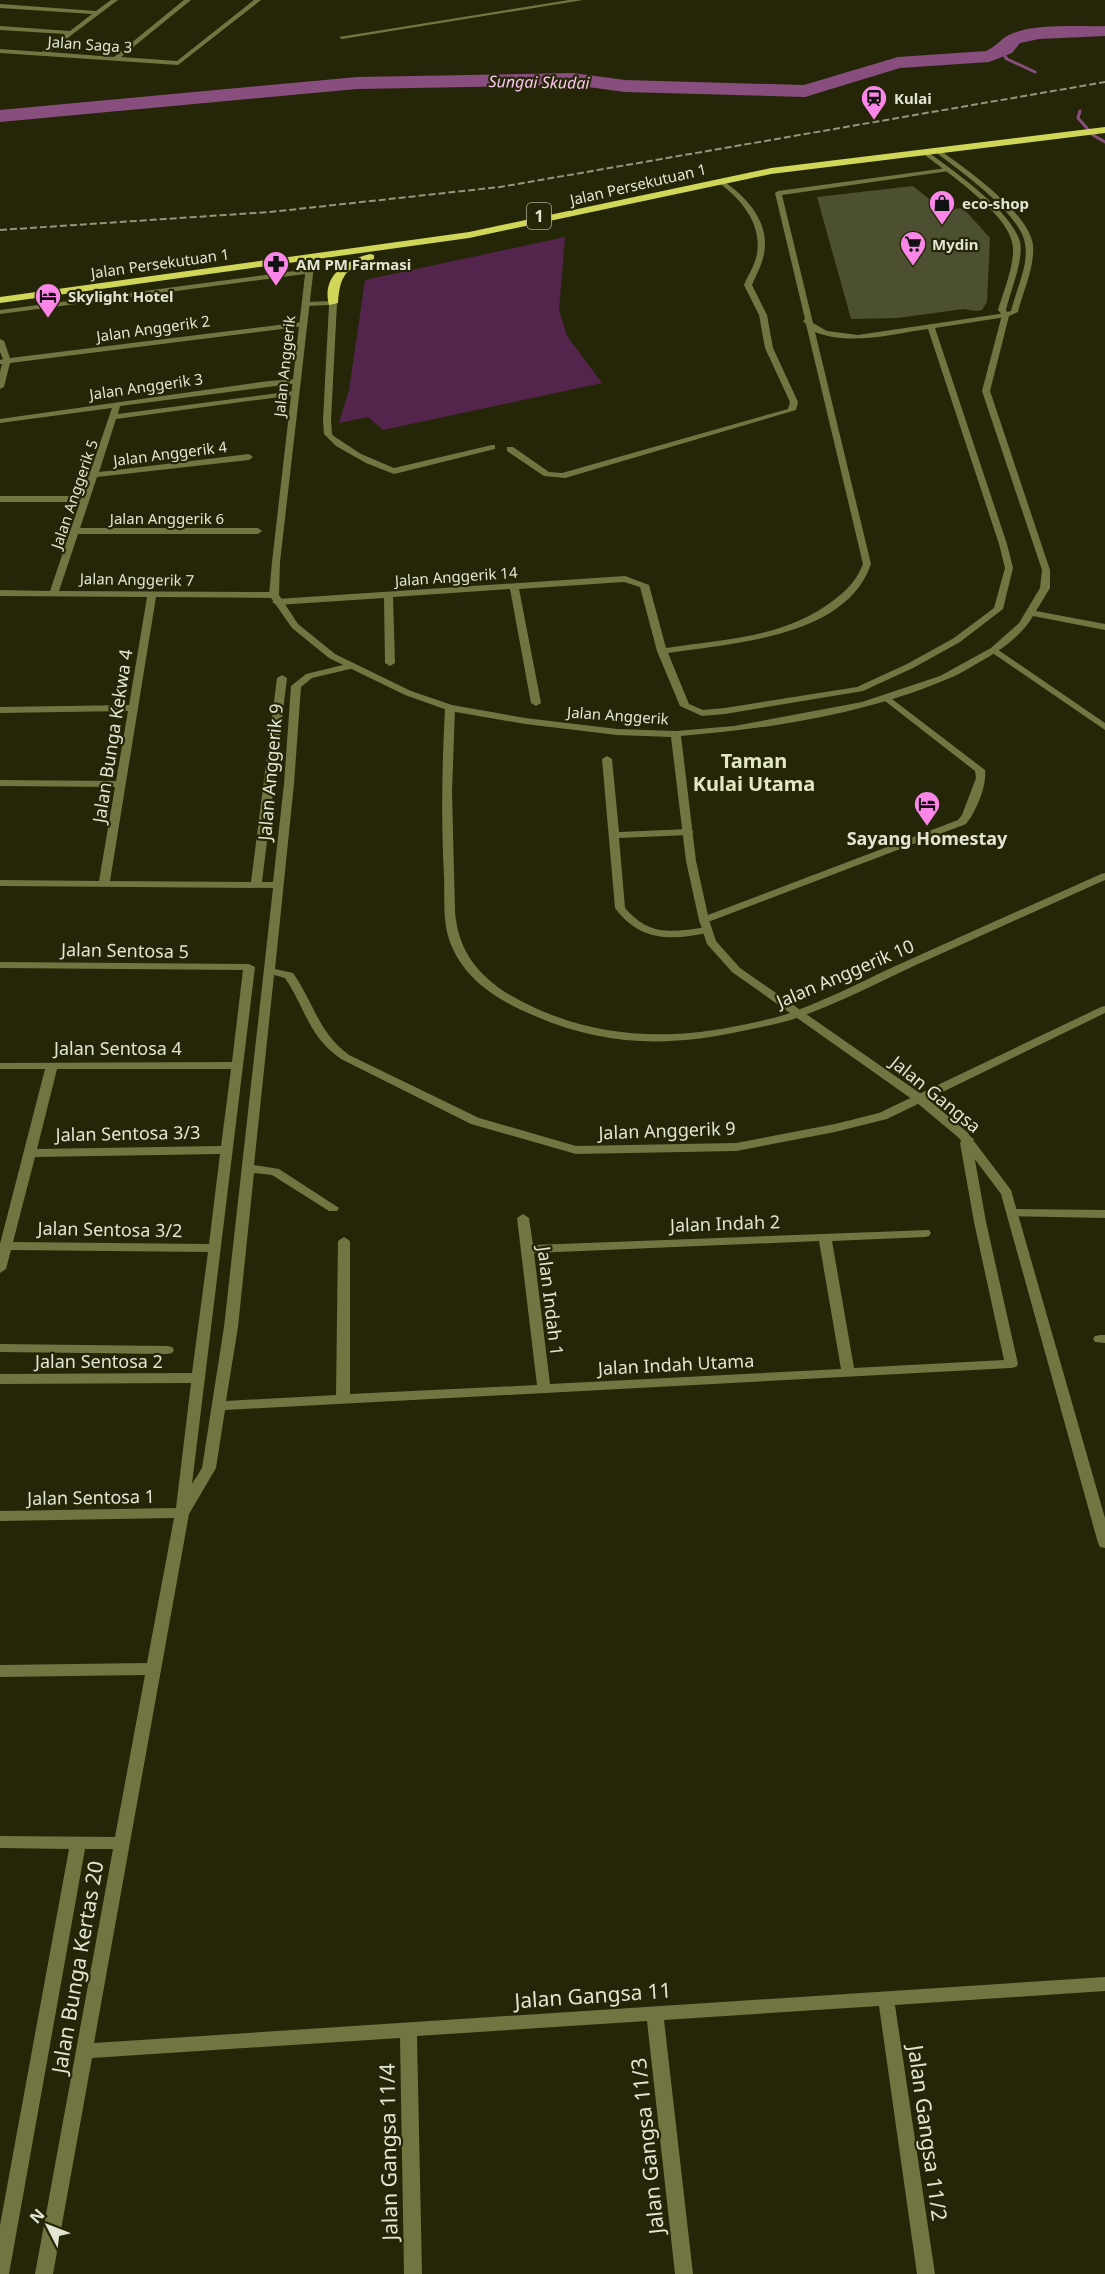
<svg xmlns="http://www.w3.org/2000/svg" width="1105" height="2274" font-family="'Noto Sans',sans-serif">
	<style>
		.green { fill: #53254c }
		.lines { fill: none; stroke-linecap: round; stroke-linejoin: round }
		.stream { stroke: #884e7e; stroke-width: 3 }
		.river { fill: #884e7e; fill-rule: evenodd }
		.building { fill: #4d5030 }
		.minor { fill: #717542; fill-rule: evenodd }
		.tertiary { fill: #717542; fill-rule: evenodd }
		.trunk { fill: #d0d658; fill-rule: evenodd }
		.rail { stroke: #94957e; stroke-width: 2; stroke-dasharray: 7 3; stroke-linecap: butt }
		.labels { text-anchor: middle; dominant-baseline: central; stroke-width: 4.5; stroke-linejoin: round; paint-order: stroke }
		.far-street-label { font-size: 15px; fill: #e3e5d3; stroke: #252607 }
		.far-poi-label { font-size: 15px; font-weight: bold; fill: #e3e5d3; stroke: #252607; text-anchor: start }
		.far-water-label { font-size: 16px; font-style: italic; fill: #fac6ef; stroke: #252607 }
		.shield { fill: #252607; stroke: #aaac96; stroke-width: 1.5 }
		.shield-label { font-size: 16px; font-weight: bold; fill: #e3e5d3 }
		.street-label { font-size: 18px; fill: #e3e5d3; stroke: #252607 }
		.poi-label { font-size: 18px; font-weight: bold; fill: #e3e5d3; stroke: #252607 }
		.neighbourhood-label { font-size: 20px; font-weight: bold; fill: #e3e7c2; stroke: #252607 }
		.near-street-label { font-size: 21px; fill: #e3e5d3; stroke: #252607 }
	</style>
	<rect width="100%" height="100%" fill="#252607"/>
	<path class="green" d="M565 237 559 310 567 336 602 383 383 430 368 417 339 423 349 390 365 280Z"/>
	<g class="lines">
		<path class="stream" d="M1001 51 1007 59 1035 72
			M1080 111 1078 118 1093 135 1105 142"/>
		<path class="river" d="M1105 26V36L1039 39 1020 43 1012 53 989 62 900 68 805 97 625 92 573 85 357 89 0 122V110L357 77 573 73 625 80 804 85 898 57 986 51C997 46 1002 38 1009 35 1033 23 1078 27 1105 26Z"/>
	</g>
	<path class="building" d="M913 186 929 199 933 198 943 210 963 208 990 238 987 302 982 310 976 311 964 309 898 318 851 319 817 197Z"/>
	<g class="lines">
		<path class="minor" d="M111 0H118L49 52 114 57 184 0H191L121 57 177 61 254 0H261L178 65 0 53V49L42 52 65 34 0 30V26L70 31 92 14 0 8V4L96 11Z
			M569 0H583L342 39 339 37Z
			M947 168 950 170 949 171 782 195 813 323 827 331 858 335 1006 313 1010 315 1006 317 935 328 1007 544 1013 568 1003 609 960 642 913 668 863 691 725 714 702 716 680 706 657 651 640 587 624 582 519 589 541 703 536 706 531 703 510 589 393 597 395 663 390 666 385 663 384 598 277 605 272 602 277 599 625 576 649 585 666 648C725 639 785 638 834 600 847 590 857 580 863 564L806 324 803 321 805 319 775 193 778 191ZM928 329 999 544 1005 568 994 608 954 638 907 664 857 687 725 708 703 710 689 704 668 653C732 643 846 638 871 564L815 332C850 346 892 334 928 329Z
			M718 180H722C747 197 770 222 764 254 762 265 756 275 752 285L767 315 773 348 798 402 796 410 565 478 544 476 507 451V447H513L549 472 562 473 788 409 790 402 765 348 759 315 744 285C748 275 755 265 757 254 762 223 741 199 718 182Z
			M310 269H313V273L0 314V310Z
			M333 301 337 303 331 420 332 434 335 437 361 454 394 468 492 445H495V449L394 474 366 463 336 446 324 434 323 420 329 305 306 306 302 304 306 302Z
			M303 322 307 324 306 326 10 363 4 387 0 389V372L2 364H0V360L3 359 0 352V339L4 341 10 358Z
			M296 379 300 381 299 383 120 406 118 414 294 391 298 393 294 395 116 419 99 472 249 454 253 457 249 460 97 477 80 528H258L262 531 258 534H78L59 591 274 592 279 595 274 598 156 597 110 881 251 882 277 678 282 675 287 678 262 882H273L284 784 291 686 306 674 351 663 356 666 354 668 312 678 301 687 294 784 275 969 293 973C314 1003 318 1032 349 1055L479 1118 576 1146 736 1143 835 1124 879 1113 1101 1007 1105 1006V1013L887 1119 835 1132 736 1151 576 1154 471 1124 341 1059C308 1036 306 1009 285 978L274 975 254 1165 279 1169 339 1208 337 1211H329L272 1175 254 1173 238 1327 226 1401 336 1395 338 1241 344 1237 350 1241V1394L537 1385 517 1218 523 1214 529 1218 533 1245 929 1230 931 1233 929 1236 925 1237 832 1241 854 1368 1004 1360 974 1222 960 1143 964 1136 968 1135 974 1139 972 1143 986 1222 1018 1364 1016 1367 1011 1368 225 1410 216 1468 189 1514 94 2043 1105 1977V1991L895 2005 935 2274H917L879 2006 664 2020 693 2274H675L647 2021 417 2036 422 2274H404L400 2038 92 2058 53 2274H35L113 1849H85L9 2274H0V2225L69 1849 0 1848V1836L115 1837 145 1675 0 1677V1665L147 1663 174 1518 0 1521V1511L176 1508 191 1383 0 1384V1374L192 1373 208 1252 11 1250 6 1269 0 1273V1244L45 1069H0V1063L232 1062 243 970 0 968V962L249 964 255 967 192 1484 202 1468 224 1327 273 888 0 886V880L99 881 115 787 0 786V780L116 781 128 711 0 713V707L129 705 147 597 0 596V590L50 591 80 502H0V496H82L112 408 0 423V419L269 381ZM57 1069H231L221 1146 37 1149ZM220 1154 209 1244 13 1242 35 1157ZM819 1241 841 1369 550 1384 534 1253Z
			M994 647 1105 723V730L991 652 989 650Z
			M888 696 985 770C987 786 976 812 966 824L708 922H700L699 920 700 918 958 820 962 815 976 778 975 771 885 701V697Z
			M450 705 455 708 452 792 455 911C458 957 486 984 525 1003 594 1038 667 1041 742 1025 759 1021 778 1018 795 1011 834 997 872 976 911 959 974 931 1038 902 1101 874L1105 873V880C1042 908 979 937 916 965 879 982 841 1002 802 1016 785 1023 765 1026 747 1030 672 1047 606 1047 535 1016 500 1001 468 983 452 947 442 924 445 901 444 876 441 820 442 764 445 708Z
			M607 756 612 759 619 832 689 829 694 832 689 835 619 838 625 908C650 937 672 932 707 927L711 928 712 930 711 932C672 941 640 942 615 908L602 759Z
			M1014 1209 1105 1210V1218L1010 1216 1008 1213Z
			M1100 1335H1105V1343L1095 1342 1093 1339 1095 1336Z
			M0 1344 167 1346 172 1347 174 1350 172 1353 167 1354 0 1352Z"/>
		<path class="tertiary" d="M933 148H937C963 167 1029 212 1033 245 1035 267 1023 291 1018 312L1009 316 990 391 1050 570V588L1036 611 1105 624V630L1033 616C1021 637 999 651 978 663 967 669 957 676 945 680 865 714 768 729 681 736L696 861 709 920 716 941 740 968 924 1096 967 1132 1011 1190 1105 1518V1548L1100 1547 1098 1543 1001 1194 959 1138 916 1102 732 972 707 944 699 920 686 861 671 737 617 735 525 724 450 711 405 695 329 658 292 628 269 595 272 562 307 257 311 255 315 257 280 562 279 595 298 624 335 654 411 691 452 705 525 718 617 729 676 731 734 726 862 702 940 676 991 648 1019 623 1040 588 1042 570 982 391 1002 315 998 310C1003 292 1017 260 1012 242 1006 212 945 171 921 152V150H925C951 169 1012 211 1020 242 1024 260 1010 292 1006 310L1007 312 1011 311C1016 290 1029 265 1025 244 1021 213 957 169 933 150Z"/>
		<path class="trunk" d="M1105 127V133L771 174 469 238 0 303V297L469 232 771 168Z
			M370 254 374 255V259C346 268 340 274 338 303L329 305C321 276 346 260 370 254Z"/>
		<path class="rail" d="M0 230 270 212 500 187 1105 82"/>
	</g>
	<defs>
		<g id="station-pin" transform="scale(1.35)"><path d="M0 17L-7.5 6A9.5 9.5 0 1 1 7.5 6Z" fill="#fa87e7" stroke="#252607"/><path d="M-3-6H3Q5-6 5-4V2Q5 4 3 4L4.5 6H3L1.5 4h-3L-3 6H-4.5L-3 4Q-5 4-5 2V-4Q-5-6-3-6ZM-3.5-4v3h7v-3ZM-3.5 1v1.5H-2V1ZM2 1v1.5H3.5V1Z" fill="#111"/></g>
		<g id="shop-pin" transform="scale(1.35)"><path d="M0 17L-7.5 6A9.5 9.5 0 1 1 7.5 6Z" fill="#fa87e7" stroke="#252607"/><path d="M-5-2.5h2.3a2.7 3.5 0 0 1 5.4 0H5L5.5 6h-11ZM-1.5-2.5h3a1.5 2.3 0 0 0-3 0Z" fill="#111"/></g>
		<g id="supermarket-pin" transform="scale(1.35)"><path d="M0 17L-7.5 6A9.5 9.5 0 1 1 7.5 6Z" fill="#fa87e7" stroke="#252607"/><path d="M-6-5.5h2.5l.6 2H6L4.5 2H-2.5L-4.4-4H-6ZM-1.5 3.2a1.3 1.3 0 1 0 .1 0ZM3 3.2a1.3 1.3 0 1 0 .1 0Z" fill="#111"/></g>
		<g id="pharmacy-pin" transform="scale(1.35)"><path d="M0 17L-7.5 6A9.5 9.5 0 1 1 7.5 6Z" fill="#fa87e7" stroke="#252607"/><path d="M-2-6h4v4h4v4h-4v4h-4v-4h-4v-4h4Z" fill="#111"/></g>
		<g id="hotel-pin" transform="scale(1.35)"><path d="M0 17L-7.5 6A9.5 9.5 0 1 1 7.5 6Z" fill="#fa87e7" stroke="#252607"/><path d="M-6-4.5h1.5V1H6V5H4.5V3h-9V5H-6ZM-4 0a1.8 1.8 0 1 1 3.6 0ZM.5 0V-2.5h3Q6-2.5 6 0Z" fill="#111"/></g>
	</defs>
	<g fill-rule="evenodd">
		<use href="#station-pin" x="874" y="98"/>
		<use href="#shop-pin" x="942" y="203"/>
		<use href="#supermarket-pin" x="913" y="244"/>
		<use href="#pharmacy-pin" x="276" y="264"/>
		<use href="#hotel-pin" x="48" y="296"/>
		<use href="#hotel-pin" x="927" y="804"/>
	</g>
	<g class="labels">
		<g class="far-street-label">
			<text transform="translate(90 44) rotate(4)">Jalan Saga 3</text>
			<text transform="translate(638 184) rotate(-13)">Jalan Persekutuan 1</text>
			<text transform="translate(160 263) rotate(-8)">Jalan Persekutuan 1</text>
			<text transform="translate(153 328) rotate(-8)">Jalan Anggerik 2</text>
			<text transform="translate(284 366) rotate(-84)">Jalan Anggerik</text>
			<text transform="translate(146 386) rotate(-8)">Jalan Anggerik 3</text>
			<text transform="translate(170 453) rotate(-7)">Jalan Anggerik 4</text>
			<text transform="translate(74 494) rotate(-71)">Jalan Anggerik 5</text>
			<text x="167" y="518">Jalan Anggerik 6</text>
			<text transform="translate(456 576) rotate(-4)">Jalan Anggerik 14</text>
			<text transform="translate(137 579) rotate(1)">Jalan Anggerik 7</text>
			<text transform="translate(618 715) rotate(4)">Jalan Anggerik</text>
		</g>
		<g class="far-poi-label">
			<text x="894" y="98">Kulai</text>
			<text x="962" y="203">eco-shop</text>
			<text x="932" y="244">Mydin</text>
			<text x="296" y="264">AM PM Farmasi</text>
			<text x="68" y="296">Skylight Hotel</text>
		</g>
		<g class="far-water-label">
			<text transform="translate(539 82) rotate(1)">Sungai Skudai</text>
		</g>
		<rect class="shield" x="527" y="203" width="24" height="26" rx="4.5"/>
		<g class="shield-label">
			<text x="539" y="216">1</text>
		</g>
		<g class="street-label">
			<text transform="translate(112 736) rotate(-81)">Jalan Bunga Kekwa 4</text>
			<text transform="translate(270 772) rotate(-85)">Jalan Anggerik 9</text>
			<text transform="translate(125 950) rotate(1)">Jalan Sentosa 5</text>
			<text transform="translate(845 973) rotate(-23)">Jalan Anggerik 10</text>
			<text x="118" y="1048">Jalan Sentosa 4</text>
			<text transform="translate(936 1094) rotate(39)">Jalan Gangsa</text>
			<text transform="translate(667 1130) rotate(-2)">Jalan Anggerik 9</text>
			<text transform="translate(128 1133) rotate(-1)">Jalan Sentosa 3/3</text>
			<text transform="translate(725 1223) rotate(-2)">Jalan Indah 2</text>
			<text transform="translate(110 1229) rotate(1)">Jalan Sentosa 3/2</text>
			<text transform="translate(551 1301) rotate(83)">Jalan Indah 1</text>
			<text x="99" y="1361">Jalan Sentosa 2</text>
			<text transform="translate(676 1364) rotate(-3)">Jalan Indah Utama</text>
			<text transform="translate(91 1497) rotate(-1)">Jalan Sentosa 1</text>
		</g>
		<g class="poi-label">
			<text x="927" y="838">Sayang Homestay</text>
		</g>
		<g class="neighbourhood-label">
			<text x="754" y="760">Taman<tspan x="754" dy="23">Kulai Utama</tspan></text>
		</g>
		<g class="near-street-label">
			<text transform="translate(77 1967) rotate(-80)">Jalan Bunga Kertas 20</text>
			<text transform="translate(593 1995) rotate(-4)">Jalan Gangsa 11</text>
			<text transform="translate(928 2133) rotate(82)">Jalan Gangsa 11/2</text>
			<text transform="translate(647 2146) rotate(-96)">Jalan Gangsa 11/3</text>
			<text transform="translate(388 2152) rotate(-91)">Jalan Gangsa 11/4</text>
		</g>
	</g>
	<g transform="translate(48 2226) rotate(312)" stroke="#252607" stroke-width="4.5" paint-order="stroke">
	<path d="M0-4.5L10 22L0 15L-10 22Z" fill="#e3e5d3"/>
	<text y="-9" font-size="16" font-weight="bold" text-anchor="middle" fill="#e3e5d3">N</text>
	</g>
</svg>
